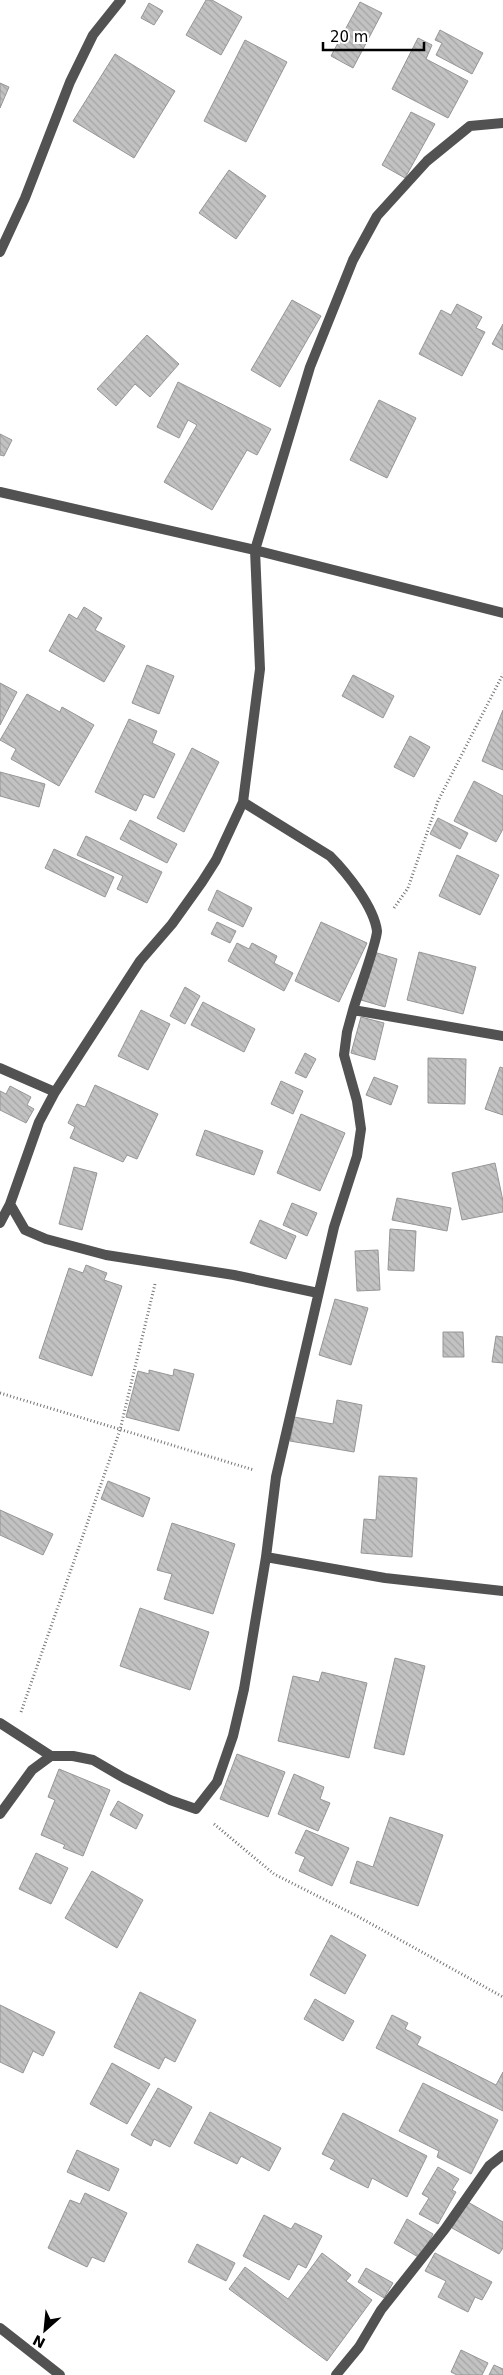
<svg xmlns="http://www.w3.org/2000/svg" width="503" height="2375" font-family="'DejaVu Sans',sans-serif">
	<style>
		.building { fill: url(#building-back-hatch); stroke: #969696 }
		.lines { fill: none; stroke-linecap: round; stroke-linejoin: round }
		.path { stroke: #747474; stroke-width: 3; stroke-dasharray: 1 2.5; stroke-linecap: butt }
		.street { stroke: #525252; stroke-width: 10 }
	</style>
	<defs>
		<pattern id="building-back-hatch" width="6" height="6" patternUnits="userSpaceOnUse" patternTransform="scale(1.25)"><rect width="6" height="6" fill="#c2c2c2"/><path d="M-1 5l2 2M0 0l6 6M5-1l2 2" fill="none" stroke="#a5a5a5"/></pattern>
	</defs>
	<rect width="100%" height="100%" fill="#fff"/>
	<path class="building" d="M206 0H212L242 17 221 55 186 35Z
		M360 2 382 13 353 68 331 56Z
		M149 3 163 11 154 25 141 18Z
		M440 30 483 53 472 74 436 55 442 43 435 40Z
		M418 38 432 45 426 59 468 81 448 118 392 89Z
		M245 40 287 62 246 142 204 121Z
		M115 54 175 91 134 158 73 121Z
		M0 83 9 87 0 108Z
		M411 112 435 124 405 178 382 165Z
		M229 170 266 196 236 239 199 213Z
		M292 300 321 316 280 387 251 370Z
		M457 304 482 317 476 328 485 332 462 376 419 354 441 310 451 315Z
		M503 324V350L492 344Z
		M147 335 179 364 150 397 135 384 116 406 97 389Z
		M178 382 271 429 257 455 247 450 212 510 164 482 197 425 188 420 179 438 157 427Z
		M379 400 416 418 387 478 350 460Z
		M0 434 12 440 4 456 0 455Z
		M84 607 102 618 95 630 125 646 104 682 49 651 69 614 77 619Z
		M147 665 174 676 159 714 132 703Z
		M353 675 394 696 383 718 342 696Z
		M0 683 17 692 0 725Z
		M27 694 60 712 62 707 94 725 59 786 11 759 16 749 0 740Z
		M503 710V770L482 761Z
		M129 719 157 731 152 743 175 754 154 798 144 794 136 811 95 792Z
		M410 736 430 747 414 777 394 767Z
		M192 748 219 762 184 832 157 818Z
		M0 772 45 784 39 807 0 796Z
		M474 781 503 796V829L496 842 454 821Z
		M438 818 468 833 460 849 430 834Z
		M130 820 177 844 167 863 120 839Z
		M86 836 162 872 147 903 117 889 123 876 77 855Z
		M54 849 114 877 105 897 45 868Z
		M457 855 499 875 480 915 439 896Z
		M217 890 252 908 243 927 208 910Z
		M217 922 236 931 230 943 211 934Z
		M321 922 367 943 339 1002 295 981Z
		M237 943 249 949 252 943 277 956 274 963 293 973 284 991 228 961Z
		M374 952 397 959 385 1007 361 1000Z
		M419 952 476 967 463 1014 407 1000Z
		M185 987 200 996 185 1024 170 1016Z
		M203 1002 255 1029 244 1052 191 1025Z
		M141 1010 170 1024 148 1070 118 1056Z
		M361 1017 384 1023 375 1060 351 1053Z
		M305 1053 316 1059 306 1078 295 1073Z
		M428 1058 466 1059 465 1104 428 1103Z
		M500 1067 503 1068V1115L485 1109Z
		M374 1077 398 1086 391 1105 366 1095Z
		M281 1081 303 1091 293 1114 271 1104Z
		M95 1085 158 1114 137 1159 127 1155 123 1162 70 1138 75 1127 68 1123 77 1104 85 1107Z
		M10 1086 31 1097 27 1105 34 1109 26 1123 0 1110V1091L6 1094Z
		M301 1114 345 1133 320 1191 277 1173Z
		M205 1130 263 1151 254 1175 196 1155Z
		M495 1163 503 1201V1212L462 1220 452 1173Z
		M74 1167 97 1173 82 1230 59 1224Z
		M397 1198 451 1208 447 1231 392 1220Z
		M292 1203 317 1213 307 1236 283 1225Z
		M260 1220 296 1236 286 1259 250 1243Z
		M390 1229 416 1231 414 1271 388 1270Z
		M378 1250 380 1290 357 1291 355 1251Z
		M86 1265 107 1273 104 1280 122 1286 92 1376 39 1358 69 1268 83 1273Z
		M335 1299 368 1308 351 1365 319 1355Z
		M443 1332H463L464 1357H443Z
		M496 1336 503 1337V1363L492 1362Z
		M174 1369 194 1374 179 1431 126 1417 138 1371 149 1374V1370L173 1376Z
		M337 1400 362 1405 354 1452 290 1441 294 1417 333 1424Z
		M379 1476 417 1478 412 1557 361 1553 364 1519 376 1520Z
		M108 1481 150 1498 143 1517 101 1499Z
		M0 1510 53 1534 43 1555 0 1535Z
		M172 1523 235 1544 213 1614 164 1599 172 1574 157 1570Z
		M140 1608 209 1632 190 1690 120 1666Z
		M395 1658 425 1666 404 1755 374 1748Z
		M322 1672 367 1683 349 1758 278 1741 293 1676 319 1682Z
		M237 1754 285 1772 268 1817 220 1799Z
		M59 1769 110 1790 83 1856 63 1848 65 1845 41 1835 55 1800 48 1797Z
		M294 1774 324 1787 320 1799 330 1803 318 1831 278 1814Z
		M118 1801 143 1815 136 1829 110 1815Z
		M390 1817 443 1835 418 1906 350 1883 357 1861 373 1867Z
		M306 1830 349 1848 332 1886 299 1871 305 1857 295 1853Z
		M36 1853 68 1868 51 1904 19 1889Z
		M92 1871 143 1900 117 1948 65 1918Z
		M331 1935 366 1955 345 1994 310 1975Z
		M140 1992 196 2020 175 2062 165 2057 159 2069 114 2047Z
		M315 1999 354 2021 343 2041 304 2019Z
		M0 2005 55 2032 43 2056 33 2051 23 2073 0 2062Z
		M392 2015 408 2023 405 2029 421 2037 417 2045 496 2085 503 2072V2111L376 2048Z
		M112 2063 150 2084 127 2124 90 2104Z
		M423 2083 498 2120 471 2174 437 2157 439 2151 399 2131Z
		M158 2088 192 2107 170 2147 154 2139 151 2146 131 2135Z
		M210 2112 281 2148 269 2171 241 2156 237 2164 194 2143Z
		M343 2113 427 2156 407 2197 372 2178 368 2188 330 2169 335 2160 322 2154Z
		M77 2150 119 2169 109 2191 67 2172Z
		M438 2167 459 2179 452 2190 456 2192 438 2224 419 2214 429 2198 422 2194Z
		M85 2193 127 2213 104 2262 92 2257 87 2267 48 2248 70 2200 80 2204Z
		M466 2201 503 2222V2248L499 2254 452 2228Z
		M264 2215 291 2229 295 2223 322 2236 306 2268 298 2264 289 2280 243 2256Z
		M407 2219 433 2234 420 2258 394 2243Z
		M197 2244 235 2263 226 2281 188 2262Z
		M322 2253 351 2275 346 2281 372 2300 327 2361 229 2289 245 2267 288 2299Z
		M435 2253 492 2282 482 2300 475 2297 468 2312 438 2297 446 2281 425 2271Z
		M366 2268 393 2283 384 2298 358 2282Z
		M461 2350 488 2363 482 2375H457L451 2372Z
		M494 2365 503 2369V2375H489Z"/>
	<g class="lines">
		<path class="path" d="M394 908 408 888 438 801 503 674
			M0 1393 254 1470
			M21 1712 120 1430 155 1284
			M214 1824 274 1874 357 1916 503 1997"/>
		<path class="street" d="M0 252 25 198 70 82 93 35 121 0
			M0 492 255 550 503 613
			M243 802 330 856C347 873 374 907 377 931 377 942 357 996 353 1010L503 1036
			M0 1068 55 1092
			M0 1223 10 1204
			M318 1293 234 1275 106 1255 46 1239 25 1230 10 1204 39 1122 55 1092 140 961 172 924 202 882 216 860 243 802 260 669 255 550 310 367 353 260 377 216 427 161 470 126 503 123
			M266 1557 385 1578 503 1591
			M0 1723 51 1756
			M0 1814 32 1770 51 1756H73L93 1760 124 1778 170 1800 196 1809 217 1782 233 1736 244 1689 266 1557 276 1477 334 1227 357 1156 361 1129 357 1101 344 1055 347 1032 353 1010
			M0 2328 60 2375
			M336 2375 359 2347 381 2310 445 2229 489 2166 503 2155"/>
	</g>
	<g transform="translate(45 2330) rotate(207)" stroke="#ffffff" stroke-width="4" paint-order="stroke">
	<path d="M0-4L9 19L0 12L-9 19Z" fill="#000000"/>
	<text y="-8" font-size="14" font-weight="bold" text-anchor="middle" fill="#000000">N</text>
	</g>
	<path d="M323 42v8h101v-8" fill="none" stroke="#000000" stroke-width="2.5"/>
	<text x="330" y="42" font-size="15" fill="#000000" stroke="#ffffff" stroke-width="4" paint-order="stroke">20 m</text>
</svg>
